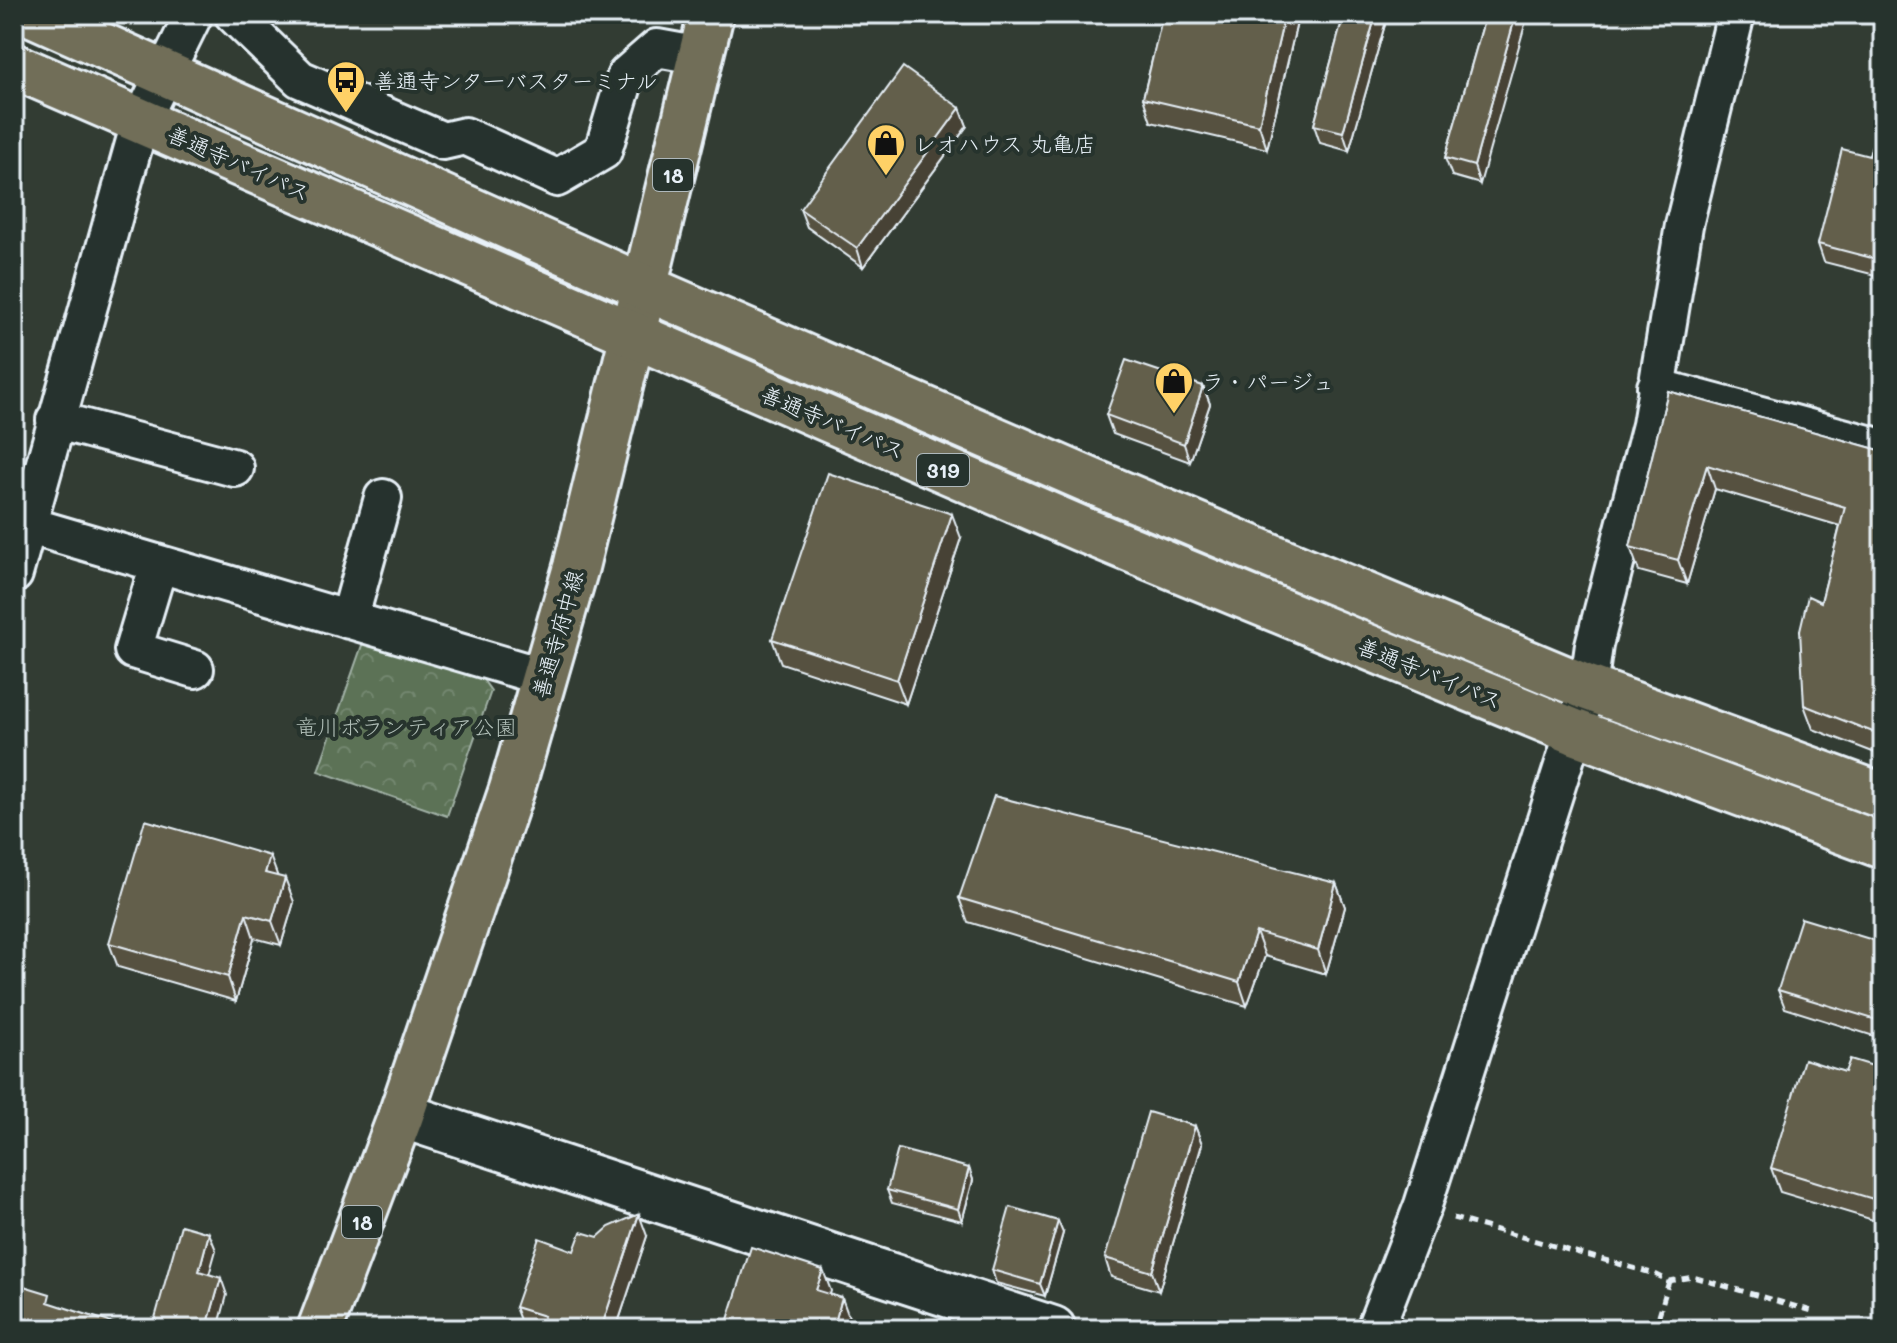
<svg xmlns="http://www.w3.org/2000/svg" width="1897" height="1343" font-family="Mali,'Klee One',sans-serif">
	<style>
		.park { fill: url(#park-crowns); stroke: #a2b2a7; stroke-width: 2 }
		.lines { fill: none; stroke-linecap: round; stroke-linejoin: round }
		.street-casing { stroke: #e8f1f8; stroke-width: 42 }
		.secondary-casing { stroke: #e8f1f8; stroke-width: 50 }
		.primary-casing { stroke: #e8f1f8; stroke-width: 50 }
		.highway-casing { stroke: #e8f1f8; stroke-width: 50 }
		.path { stroke: #e8f1f8; stroke-width: 5; stroke-dasharray: 8 6; stroke-linecap: butt }
		.street { stroke: #26332d; stroke-width: 36 }
		.secondary { stroke: #26332d; stroke-width: 44 }
		.primary { stroke: #716e59; stroke-width: 44 }
		.highway { stroke: #716e59; stroke-width: 44 }
		.wall { fill: #565141; stroke: #e8f1f8; stroke-width: 2 }
		.shaded-wall { fill: #464235; stroke: #e8f1f8; stroke-width: 2 }
		.building { fill: #645e4c; stroke: #e8f1f8; stroke-width: 2 }
		.labels { text-anchor: middle; dominant-baseline: central; stroke-width: 8; stroke-linejoin: round; paint-order: stroke }
		.shield { fill: #26332d; stroke: #aeb8bb; stroke-width: 2 }
		.shield-label { font-size: 20px; font-weight: bold; fill: #e8f1f8 }
		.poi-label { font-size: 22px; fill: #e8f1f8; stroke: #26332d; text-anchor: start }
		.street-label { font-size: 22px; fill: #e8f1f8; stroke: #26332d }
		.park-label { font-size: 22px; fill: #b0beb7; stroke: #26332d }
	</style>
	<defs>
		<pattern id="park-crowns" width="20" height="18" patternUnits="userSpaceOnUse" patternTransform="scale(2)"><rect width="20" height="18" fill="#5c7256"/><path d="M2 6a3 3 0 1 1 6 0M12 15a3 3 0 1 1 6 0" fill="none" stroke="#73876f"/></pattern>
	</defs>
	<rect width="100%" height="100%" fill="#323c33"/>
	<filter id="ink" filterUnits="userSpaceOnUse"><feTurbulence type="fractalNoise" baseFrequency=".0125" numOctaves="2"/><feDisplacementMap in="SourceGraphic" scale="16" xChannelSelector="R" yChannelSelector="G"/><feConvolveMatrix kernelMatrix="1 2 1 2 8 2 1 2 1" color-interpolation-filters="sRGB"/></filter>
	<g filter="url(#ink)">
		<path class="park" d="M368 628 471 663 491 691 447 816 318 771Z"/>
		<g class="lines">
			<g class="street-casing">
				<path id="street" d="M233 14 300 79 443 141 465 136 557 178 603 151 626 75 657 48 701 56
					M1656 387 1883 448
					M55 420 235 468
					M27 525 544 677
					M159 564 133 650 195 669
					M14 574 134 144 141 121 194 14
					M349 620 383 498
					M1375 1329 1423 1205 1588 688 1594 645 1651 425 1684 225 1736 14"/>
			</g>
			<g class="secondary-casing">
				<path id="secondary" d="M401 1115 1053 1329"/>
			</g>
			<g class="primary-casing">
				<path id="primary" d="M320 1329 401 1115 512 789 576 567 711 14"/>
			</g>
			<g class="highway-casing">
				<path id="highway" d="M32 14 646 288 1091 481 1588 688 1883 796
					M14 66 1081 529 1575 732 1883 846"/>
			</g>
			<path class="path" d="M1453 1218 1655 1274 1669 1281 1693 1277 1812 1311
				M1655 1329 1669 1281"/>
			<use href="#street" class="street"/>
			<use href="#secondary" class="secondary"/>
			<use href="#primary" class="primary"/>
			<use href="#highway" class="highway"/>
		</g>
		<path class="wall" d="M1163 14H1299L1267 149 1151 122 1143 98Z
			M1344 14H1388L1349 151 1320 143 1314 125Z
			M1486 14 1480 184 1452 176 1445 158Z
			M960 108 967 126 863 267 807 227 800 209Z
			M1883 119V277L1824 262 1818 244 1869 156Z
			M1203 386 1210 404 1190 462 1113 434 1106 415Z
			M1668 391 1883 451V756L1813 729 1804 705 1821 602 1840 526 1715 489 1687 584 1639 571 1630 547Z
			M961 538 906 704 781 663 772 639Z
			M277 876 294 902 281 945 254 938 236 1001 118 967 109 943Z
			M1336 883 1345 907 1326 974 1265 956 1247 1006 968 922 959 898Z
			M1883 943V1039L1785 1008 1778 990Z
			M1883 1069V1223L1780 1192 1771 1168 1845 1072Z
			M1195 1126 1202 1144 1159 1291 1111 1277 1105 1258Z
			M969 1168 973 1180 962 1221 892 1203 887 1190Z
			M1063 1233 1045 1296 996 1283 992 1270Z
			M647 1236 616 1329 523 1328 515 1307 574 1251Z"/>
		<path class="shaded-wall" d="M1285 14H1299L1267 149 1259 125Z
			M1376 14H1388L1349 151 1343 132Z
			M1516 14H1528L1480 184 1474 166Z
			M960 108 967 126 863 267 857 248Z
			M1203 386 1210 404 1190 462 1184 444Z
			M1707 465 1715 489 1687 584 1678 560Z
			M952 514 961 538 906 704 897 680Z
			M270 856 279 880 265 873Z
			M285 878 294 902 281 945 272 921Z
			M1336 883 1345 907 1326 974 1318 950Z
			M246 914 254 938 236 1001 228 977Z
			M1256 932 1265 956 1247 1006 1239 982Z
			M1195 1126 1202 1144 1159 1291 1152 1272Z
			M969 1168 973 1180 962 1221 958 1209Z
			M639 1214 647 1236 616 1329H601Z
			M1058 1221 1063 1233 1045 1296 1040 1284Z
			M209 1233 216 1250 205 1289 199 1271Z
			M823 1270 831 1291 824 1312 816 1290Z
			M221 1278 227 1295 218 1329H208L207 1327Z
			M842 1298 850 1320 847 1329H833Z"/>
		<path class="building" d="M1163 14H1285L1259 125 1143 98Z
			M1344 14H1376L1343 132 1314 125Z
			M1486 14H1516L1474 166 1445 158Z
			M903 67 960 108 857 248 800 209Z
			M1879 118 1883 119V261L1818 244 1842 149 1869 156Z
			M1126 360 1203 386 1184 444 1106 415Z
			M1668 391 1883 451V736L1804 705 1800 630 1808 596 1821 602 1845 507 1707 465 1678 560 1630 547Z
			M828 473 952 514 897 680 772 639Z
			M994 796 1336 883 1318 950 1256 932 1239 982 959 898Z
			M145 820 270 856 265 873 285 878 272 921 246 914 228 977 109 943Z
			M1801 918 1883 943V1022L1778 990Z
			M1804 1059 1845 1072 1850 1059 1883 1069V1202L1771 1168Z
			M1148 1112 1195 1126 1152 1272 1105 1258Z
			M898 1149 969 1168 958 1209 887 1190Z
			M1010 1207 1058 1221 1040 1284 992 1270Z
			M639 1214 601 1329H540L544 1316 515 1307 539 1238 574 1251 581 1232 598 1237 609 1227Z
			M181 1225 209 1233 199 1271 221 1278 207 1327 214 1329H152Z
			M751 1247 823 1270 816 1290 842 1298 833 1329H725Z
			M14 1283 50 1294 48 1302 131 1329H14Z"/>
	</g>
	<defs>
		<g id="bus-pin" transform="scale(2)"><path d="M0 17L-7.5 6A9.5 9.5 0 1 1 7.5 6Z" fill="#ffd166" stroke="#26332d"/><path d="M-5-6H5V4H4V6H2V4H-2V6H-4V4H-5ZM-3.5-4V0h7V-4ZM-3.5 1.2v1.5H-2V1.2ZM2 1.2v1.5H3.5V1.2Z" fill="#111"/></g>
		<g id="shop-pin" transform="scale(2)"><path d="M0 17L-7.5 6A9.5 9.5 0 1 1 7.5 6Z" fill="#ffd166" stroke="#26332d"/><path d="M-5-2.5h2.3a2.7 3.5 0 0 1 5.4 0H5L5.5 6h-11ZM-1.5-2.5h3a1.5 2.3 0 0 0-3 0Z" fill="#111"/></g>
	</defs>
	<g fill-rule="evenodd">
		<use href="#bus-pin" x="346" y="80"/>
		<use href="#shop-pin" x="886" y="143"/>
		<use href="#shop-pin" x="1174" y="381"/>
	</g>
	<g class="labels">
		<g class="shield">
			<rect x="653" y="159" width="40" height="32" rx="6"/>
			<rect x="917" y="454" width="52" height="32" rx="6"/>
			<rect x="342" y="1206" width="40" height="32" rx="6"/>
		</g>
		<g class="shield-label">
			<text x="673" y="175">18</text>
			<text x="943" y="470">319</text>
			<text x="362" y="1222">18</text>
		</g>
		<g class="poi-label">
			<text x="374" y="80">善通寺ンタ一バスターミナル</text>
			<text x="914" y="143">レオハウス 丸亀店</text>
			<text x="1202" y="381">ラ・パージュ</text>
		</g>
		<g class="street-label">
			<text transform="translate(239 163) rotate(24)">善通寺バイパス</text>
			<text transform="translate(833 422) rotate(23)">善通寺バイパス</text>
			<text transform="translate(557 634) rotate(-74)">善通寺府中線</text>
			<text transform="translate(1430 673) rotate(22)">善通寺バイパス</text>
		</g>
		<g class="park-label">
			<text x="406" y="726">竜川ボランティア公園</text>
		</g>
	</g>
	<rect width="1897" height="1343" fill="none" stroke="#26332d" stroke-width="48"/>
	<rect x="24" y="24" width="1849" height="1295" fill="none" stroke="#e8f1f8" stroke-width="3" filter="url(#ink)"/>
</svg>
